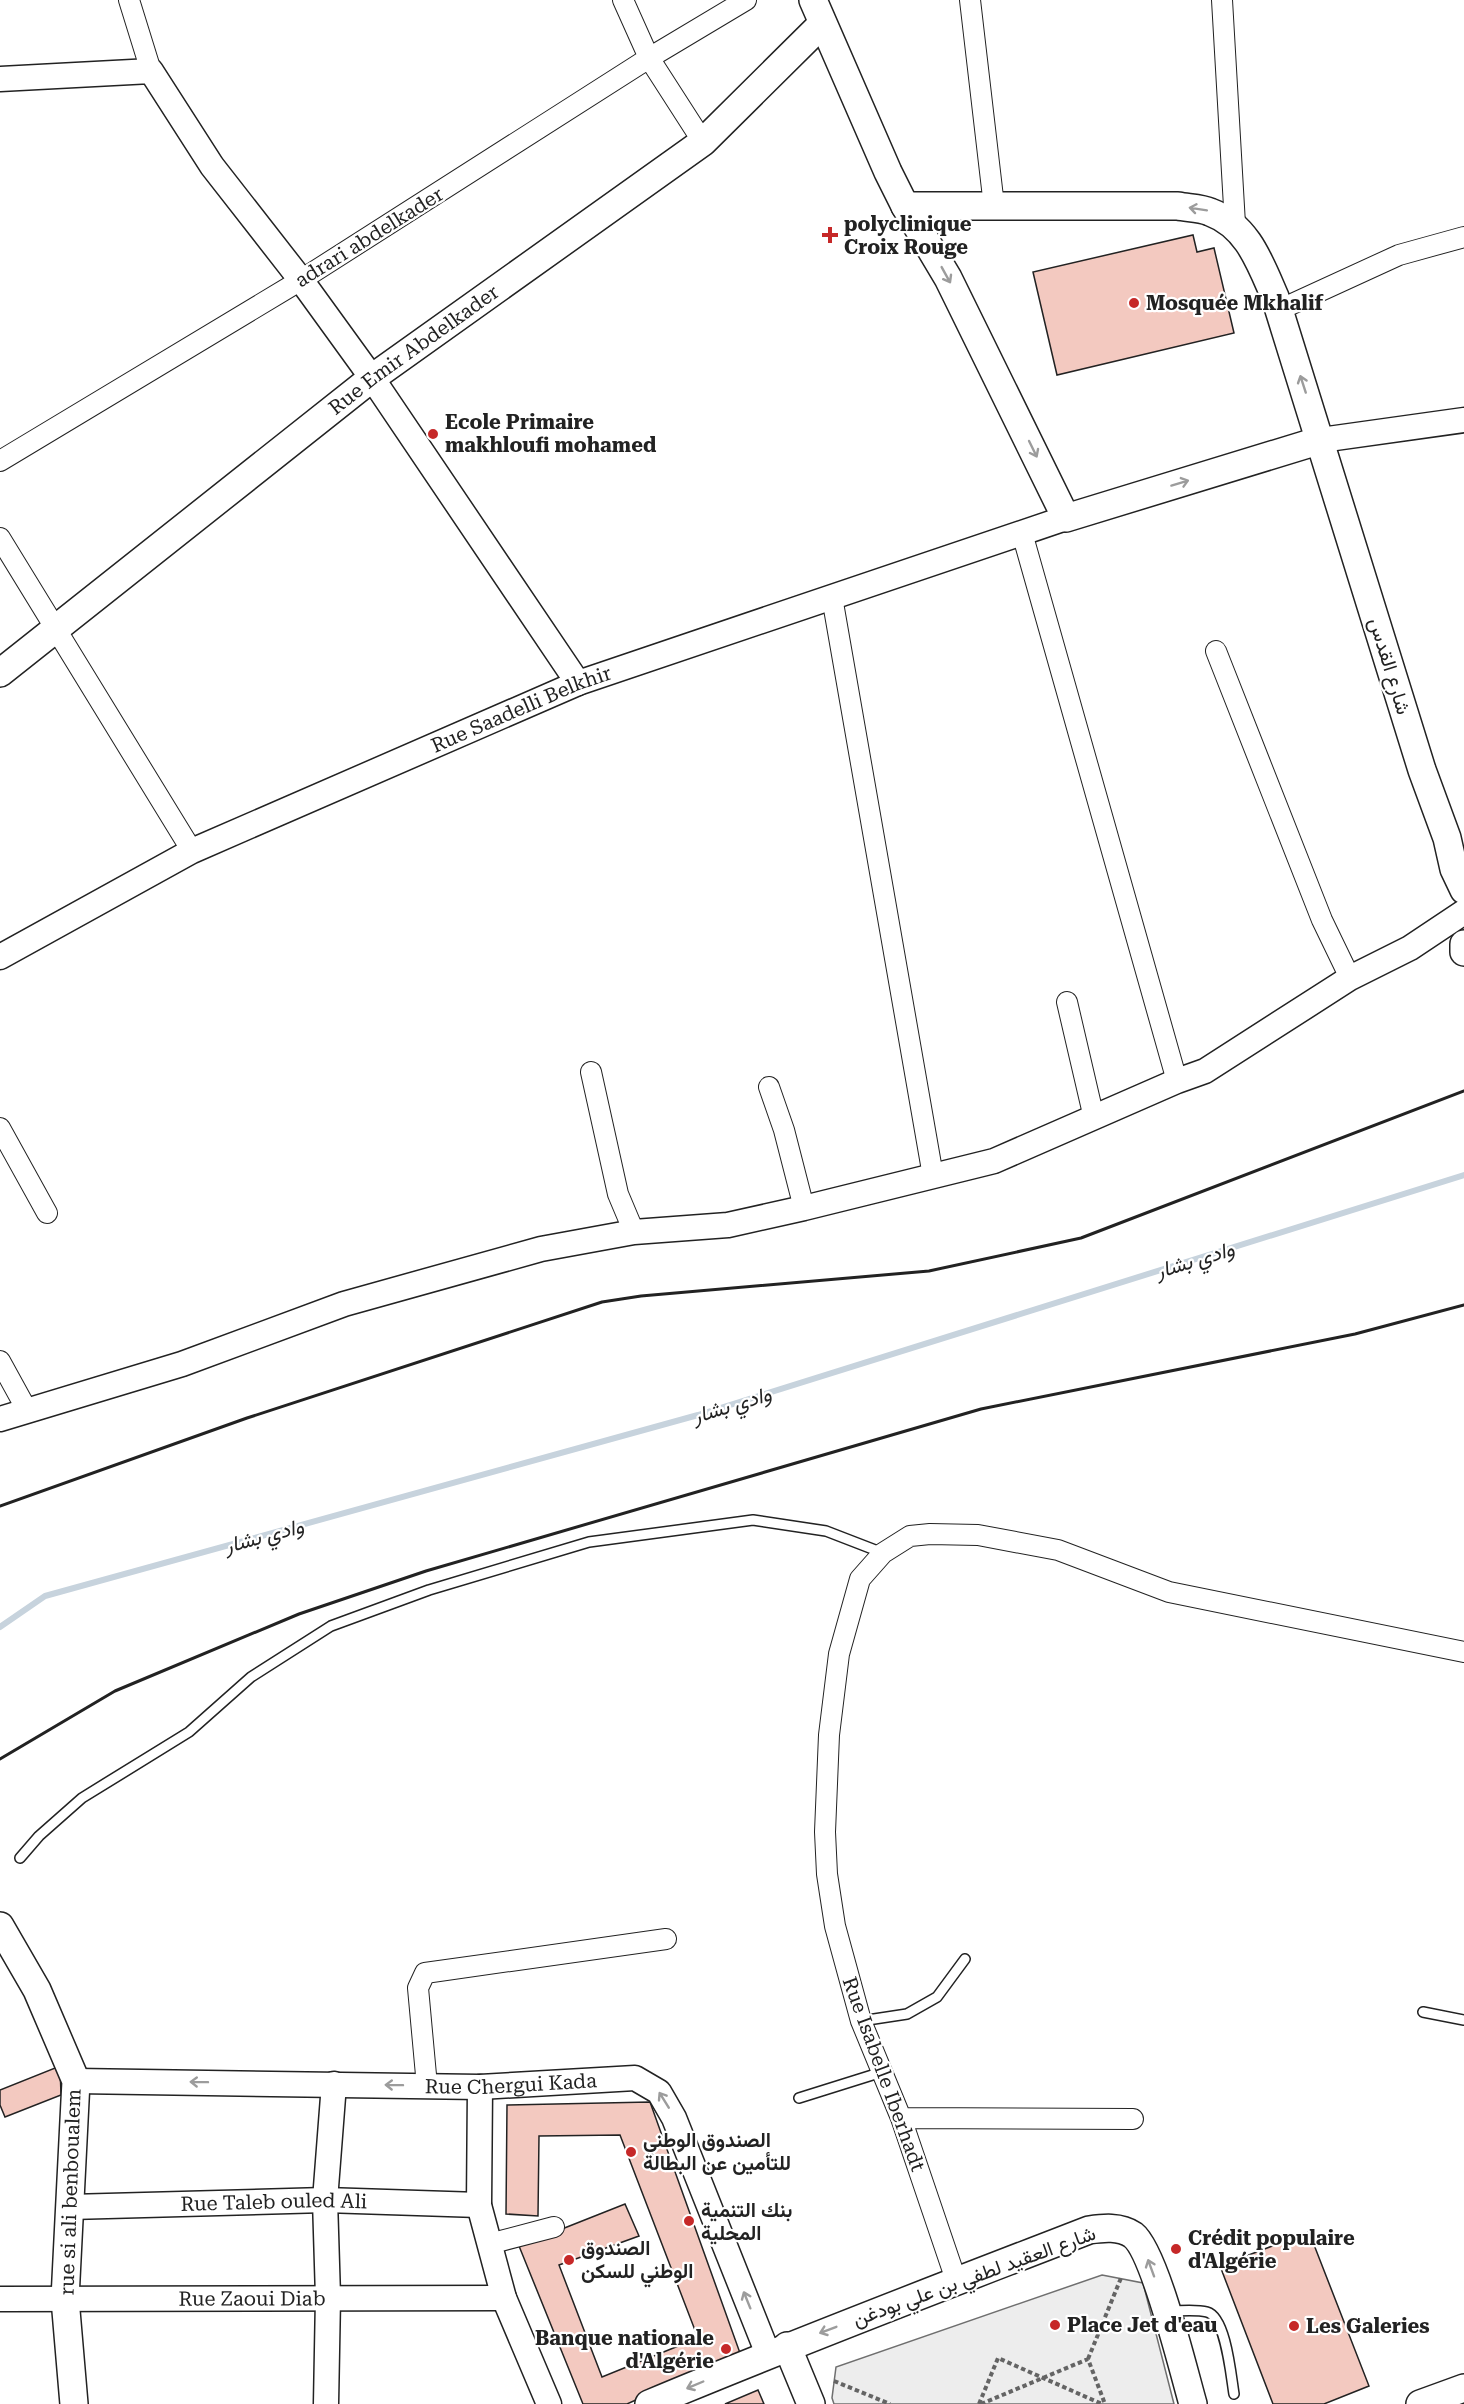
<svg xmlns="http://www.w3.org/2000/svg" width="1464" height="2404" font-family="'Roboto Serif',Vazirmatn,serif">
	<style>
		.parking { fill: #ededed; stroke: #6f6f6f; stroke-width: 1.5 }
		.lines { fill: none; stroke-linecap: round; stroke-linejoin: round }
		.stream { stroke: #c7d3dd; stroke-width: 6 }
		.building { fill: #f3c9c0; stroke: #222; stroke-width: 1.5 }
		.service-casing { stroke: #222; stroke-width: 12 }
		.minor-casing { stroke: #222; stroke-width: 22 }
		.tertiary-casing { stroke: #222; stroke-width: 27 }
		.secondary-casing { stroke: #222; stroke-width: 30 }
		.path { stroke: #646464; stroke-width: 4; stroke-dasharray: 4.5 3; stroke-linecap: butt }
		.service { stroke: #fff; stroke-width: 9 }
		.minor { stroke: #fff; stroke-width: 20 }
		.tertiary { stroke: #fff; stroke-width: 24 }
		.secondary { stroke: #fff; stroke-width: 27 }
		.wall { stroke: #222; stroke-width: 3 }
		.oneway { stroke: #9c9c9c }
		.poi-dot { fill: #c62828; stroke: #fff; stroke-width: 2 }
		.labels { text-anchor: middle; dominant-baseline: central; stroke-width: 4.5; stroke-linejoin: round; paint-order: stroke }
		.poi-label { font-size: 20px; font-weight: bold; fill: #222; stroke: #fff; text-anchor: start }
		.street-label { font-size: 20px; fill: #222; stroke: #fff }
		.water-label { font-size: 21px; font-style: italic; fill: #222; stroke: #fff }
	</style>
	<rect width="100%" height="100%" fill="#fff"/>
	<path class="parking" d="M1102 2275 1143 2283 1174 2404H834L832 2398 836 2367Z"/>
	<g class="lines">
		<path class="stream" d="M0 1627 45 1596 698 1415 1464 1175"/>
	</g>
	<path class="building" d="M1193 235 1197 252 1214 248 1234 333 1057 375 1033 272Z
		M60 2066 61 2095 5 2117 0 2105V2090Z
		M650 2102 740 2353 627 2404H583L519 2246 625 2204 639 2236 559 2265 602 2377 698 2338 620 2135 539 2136 538 2216 506 2214 507 2105Z
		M1309 2232 1369 2386 1324 2404H1273L1220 2266Z
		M758 2390 764 2404H725Z"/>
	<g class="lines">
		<g class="service-casing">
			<path id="service" d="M20 1858 39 1836 82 1798 189 1732 251 1677 331 1626 429 1590 589 1542 753 1520 826 1531 883 1553
				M1423 2012 1464 2020
				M861 2021 907 2014 937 1997 965 1959
				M799 2098 882 2072
				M1169 2311C1180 2311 1196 2309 1207 2312 1226 2317 1231 2376 1234 2394"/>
		</g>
		<g class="minor-casing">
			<path id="minor" d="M129 0 151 71
				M623 0 649 58 746 0
				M970 0 994 206
				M1222 0 1235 224
				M1279 310 1399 255 1464 237
				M0 461 301 280 649 58 703 142
				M1022 533 1177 1081
				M0 538 192 851
				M832 597 933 1176
				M1216 651 1322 920 1350 978
				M1067 1002 1094 1118
				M591 1072 618 1194 634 1232
				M769 1087 784 1130 804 1208
				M0 1128 47 1213
				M0 1361 28 1412
				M427 2086 418 1988 425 1973 666 1939
				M901 2118 1133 2119
				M489 2244 554 2227
				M956 2280 901 2118 861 2021 835 1926 827 1874 825 1832 829 1735 839 1654 860 1579 883 1553 910 1536 930 1534 978 1535 1058 1550 1169 1592 1464 1652"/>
		</g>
		<g class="tertiary-casing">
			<g id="tertiary">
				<path d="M0 79 151 71 212 166 301 280 372 378 578 683"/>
				<path d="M1321 440 1464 420"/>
				<path id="s1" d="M0 957 192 851 578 683 1066 518"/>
				<path d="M0 1419 182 1364 344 1304 541 1249 634 1232 728 1225 804 1208 994 1161 1177 1081 1205 1071 1350 978 1410 948 1464 912"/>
				<path id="s2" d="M76 2081 480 2087 635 2078 659 2092 674 2118 768 2354"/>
				<path d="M480 2087 479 2205 504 2298 549 2404"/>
				<path id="s3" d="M70 2207 325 2200 479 2205"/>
				<path id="s4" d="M0 2299 504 2298"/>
				<path d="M326 2404 328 2297 325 2200 334 2084"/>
			</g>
		</g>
		<g class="secondary-casing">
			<g id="secondary">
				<path d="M813 0 888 172 905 206 948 278 1066 518 1321 440"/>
				<path d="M905 206H1178C1188 208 1201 208 1210 212 1248 226 1260 263 1275 297L1422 770 1447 838 1454 869 1464 890"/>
				<path id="s5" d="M0 673 372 378 703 142 822 24"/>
				<path d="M1464 944V952"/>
				<path d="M0 1926 37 1990 76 2081 65 2299 74 2404"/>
				<path d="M787 2346 811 2404"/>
				<path d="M649 2404C794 2343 942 2287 1089 2230 1103 2228 1120 2226 1133 2235 1155 2252 1184 2373 1193 2404"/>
				<path d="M1420 2404 1464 2388"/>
			</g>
		</g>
		<path class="path" d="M1088 2359 1121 2278
			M834 2381 890 2404
			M979 2404 998 2358 1102 2404
			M981 2404 1088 2359 1105 2404"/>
		<use href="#service" class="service"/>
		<use href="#minor" class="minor"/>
		<use href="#tertiary" class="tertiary"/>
		<use href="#secondary" class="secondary"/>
		<path class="wall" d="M0 1506 247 1418 602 1302 641 1296 929 1271 1081 1238 1464 1091
			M0 1759 115 1691 299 1614 426 1571 981 1409 1355 1334 1464 1305"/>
	</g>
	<defs><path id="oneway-shaft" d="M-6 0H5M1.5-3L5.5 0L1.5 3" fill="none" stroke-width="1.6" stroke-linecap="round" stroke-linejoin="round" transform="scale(1.5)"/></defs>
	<g class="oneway">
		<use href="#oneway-shaft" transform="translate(1198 209) rotate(-171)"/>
		<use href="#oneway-shaft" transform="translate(946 275) rotate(61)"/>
		<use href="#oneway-shaft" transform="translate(1303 384) rotate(-108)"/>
		<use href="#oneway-shaft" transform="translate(1033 449) rotate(64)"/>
		<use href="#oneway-shaft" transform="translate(1180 483) rotate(-17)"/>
		<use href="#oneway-shaft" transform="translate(199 2082) rotate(-179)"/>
		<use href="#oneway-shaft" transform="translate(394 2085) rotate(-179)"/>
		<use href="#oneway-shaft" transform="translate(664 2100) rotate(-122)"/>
		<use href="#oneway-shaft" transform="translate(1151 2268) rotate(-110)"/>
		<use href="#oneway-shaft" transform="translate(747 2300) rotate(-112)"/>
		<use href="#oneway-shaft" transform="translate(828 2330) rotate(159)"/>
		<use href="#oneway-shaft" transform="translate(695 2385) rotate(157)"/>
	</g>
	<g class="poi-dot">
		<path d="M827 226h6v6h6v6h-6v6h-6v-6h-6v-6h6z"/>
		<circle cx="1134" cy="303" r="6"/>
		<circle cx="433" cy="434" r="6"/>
		<circle cx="631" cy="2152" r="6"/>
		<circle cx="689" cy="2221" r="6"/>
		<circle cx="1176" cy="2249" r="6"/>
		<circle cx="569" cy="2260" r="6"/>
		<circle cx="1055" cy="2325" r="6"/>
		<circle cx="1294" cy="2326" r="6"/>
		<circle cx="726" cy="2349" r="6"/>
	</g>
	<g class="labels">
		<g class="poi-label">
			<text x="844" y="224">polyclinique<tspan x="844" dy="23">Croix Rouge</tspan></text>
			<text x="1146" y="303">Mosquée Mkhalif</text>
			<text x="445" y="422">Ecole Primaire<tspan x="445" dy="23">makhloufi mohamed</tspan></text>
			<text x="643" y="2140">الصندوق الوطني<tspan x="643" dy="23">للتأمين عن البطالة</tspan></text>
			<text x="701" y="2210">بنك التنمية<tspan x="701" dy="23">المحلية</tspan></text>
			<text x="1188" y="2238">Crédit populaire<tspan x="1188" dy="23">d'Algérie</tspan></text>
			<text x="581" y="2248">الصندوق<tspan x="581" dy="23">الوطني للسكن</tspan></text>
			<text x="1067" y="2325">Place Jet d'eau</text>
			<text x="1306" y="2326">Les Galeries</text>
			<text x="714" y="2338" text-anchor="end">Banque nationale<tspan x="714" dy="23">d'Algérie</tspan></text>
		</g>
		<g class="street-label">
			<text transform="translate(369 237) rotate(-32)">adrari abdelkader</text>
			<text stroke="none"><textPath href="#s5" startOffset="525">Rue Emir Abdelkader</textPath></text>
			<text transform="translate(1390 666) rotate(73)">شارع القدس</text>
			<text stroke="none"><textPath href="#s1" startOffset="578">Rue Saadelli Belkhir</textPath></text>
			<text transform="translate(884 2074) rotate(70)">Rue Isabelle Iberhadt</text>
			<text stroke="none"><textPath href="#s2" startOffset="435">Rue Chergui Kada</textPath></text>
			<text transform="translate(70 2192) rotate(-88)">rue si ali benboualem</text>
			<text stroke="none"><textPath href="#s3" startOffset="204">Rue Taleb ouled Ali</textPath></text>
			<text transform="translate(974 2276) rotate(-20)">شارع العقيد لطفي بن علي بودغن</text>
			<text stroke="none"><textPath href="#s4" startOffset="252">Rue Zaoui Diab</textPath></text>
		</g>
		<g class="water-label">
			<text transform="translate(1195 1260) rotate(-17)">وادي بشار</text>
			<text transform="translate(732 1405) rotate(-17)">وادي بشار</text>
			<text transform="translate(264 1536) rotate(-15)">وادي بشار</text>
		</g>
	</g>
</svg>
